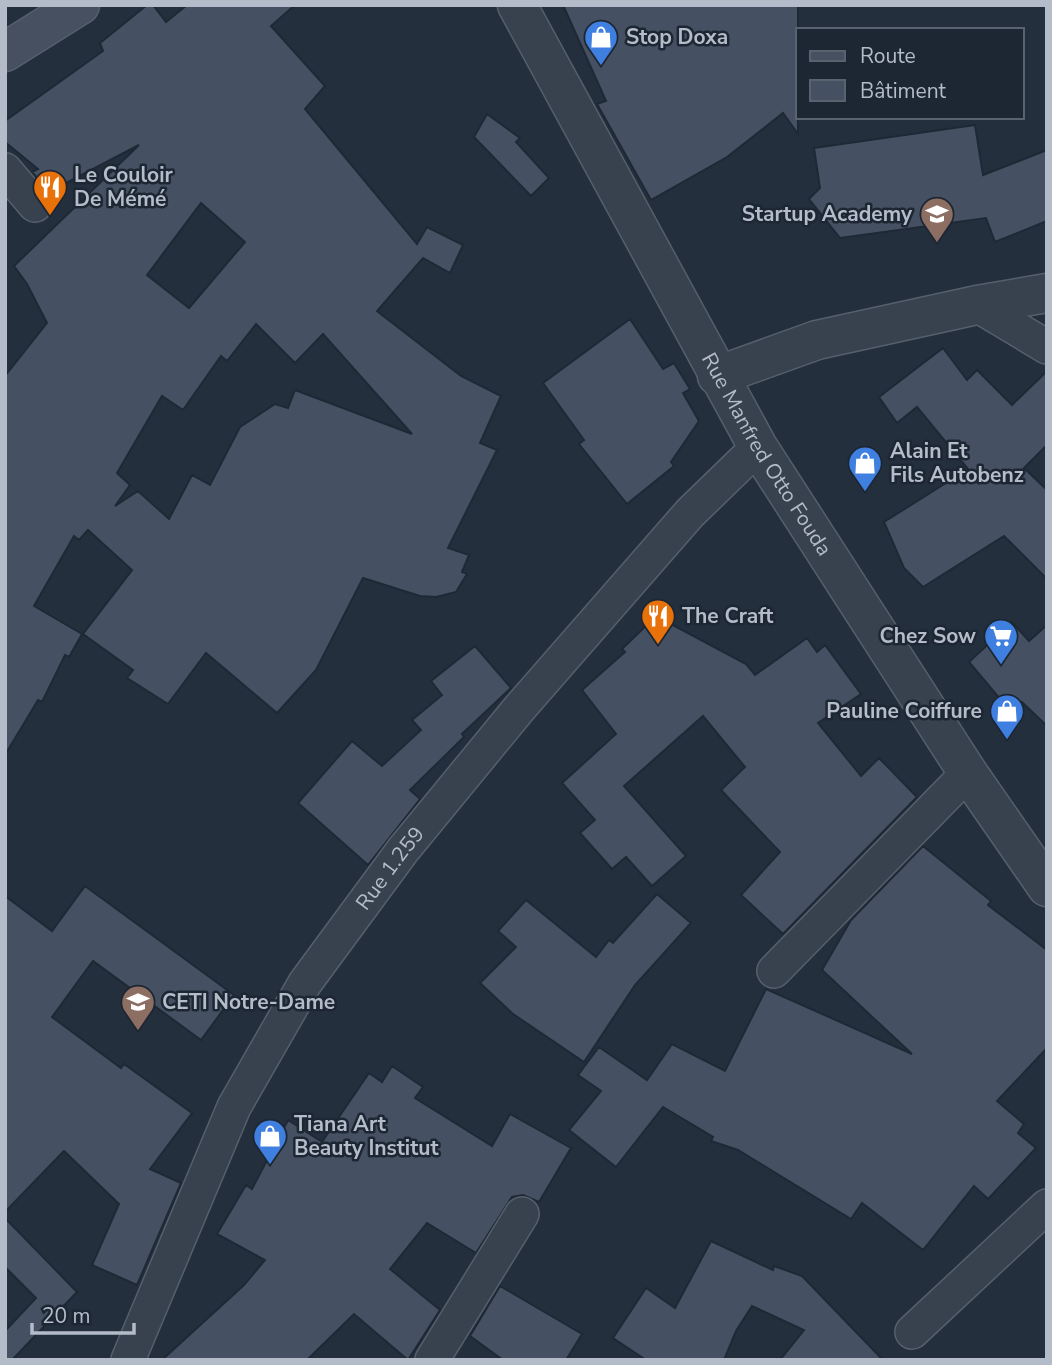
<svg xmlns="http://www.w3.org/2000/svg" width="1052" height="1365" font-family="'Nunito Sans',sans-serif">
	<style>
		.building { fill: #455162; stroke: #1f2835; stroke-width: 2; fill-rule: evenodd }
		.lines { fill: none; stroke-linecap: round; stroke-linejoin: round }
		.minor-casing { stroke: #565f6c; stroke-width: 36 }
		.tertiary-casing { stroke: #565f6c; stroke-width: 41 }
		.secondary-casing { stroke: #565f6c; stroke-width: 41 }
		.minor { stroke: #38414e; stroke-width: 33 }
		.tertiary { stroke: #38414e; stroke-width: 38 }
		.secondary { stroke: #465061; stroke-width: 38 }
		.labels { text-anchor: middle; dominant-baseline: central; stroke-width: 5; stroke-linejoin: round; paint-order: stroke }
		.poi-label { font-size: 21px; font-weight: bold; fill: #b4bcc9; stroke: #1d2633; text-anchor: start }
		.street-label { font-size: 21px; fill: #b4bcc9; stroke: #1d2633 }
	</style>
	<rect width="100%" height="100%" fill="#242f3e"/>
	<path class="building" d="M147 5H153L166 22 187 5H295L271 26 325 86 305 109 417 244 427 227 463 245 450 273 423 258 377 311 461 376 501 396 480 443 497 450 448 548 469 555 462 572 467 574 456 592 436 597 420 596 363 578 316 670 277 713 206 653 168 704 127 678 133 670 83 634 132 570 88 530 79 540 74 536 34 606 82 634 69 657 65 655 42 702 38 700 5 755V376L47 323 27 284 14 266 139 145 49 192 32 172 38 169 5 142V121L103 51 100 43ZM201 203 245 242 189 308 147 275ZM256 324 295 363 323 334 412 434 295 390 288 408 275 404 240 427 210 485 192 475 169 519 138 491 115 506 130 485 117 473 162 396 183 410 221 356 227 361Z
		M563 5H798V134L783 113 727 157 651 200 597 104 606 101Z
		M487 114 520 138 516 142 549 178 531 196 474 137Z
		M975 125 983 175 1047 150V221L995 242 986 218 840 238 809 199 820 188 814 148Z
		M630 319 663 369 674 363 690 389 683 393 699 421 671 462 674 466 627 504 579 444 584 440 543 383Z
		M943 348 967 380 977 370 1012 405 1047 371V445L1024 468 1047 490V579L1004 536 923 587 904 568 884 522 968 469 917 407 897 423 879 397Z
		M656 616 746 664 755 675 807 638 817 652 825 645 861 694 818 723 861 776 879 758 917 797 783 934 741 895 780 852 721 790 745 767 703 716 624 786 686 856 652 886 626 857 612 869 580 833 595 820 562 783 616 734 582 690 625 652 622 649Z
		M1012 622 1029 641 1047 625V726L1022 702 1011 712 969 662Z
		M475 646 511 688 462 734 464 737 410 790 420 799 368 865 298 803 352 741 382 766 421 730 412 720 442 695 431 681Z
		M923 846 991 901 988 905 1047 950V1048L997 1101 1024 1124 1018 1133 1036 1148 988 1199 974 1186 923 1250 862 1203 851 1219 738 1150 711 1141 713 1137 663 1107 616 1167 569 1130 601 1091 578 1075 599 1047 647 1080 672 1044 725 1071 766 989 912 1054 822 970 851 920Z
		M85 886 234 995 201 1040 93 961 52 1017 121 1068 124 1064 192 1113 150 1169 181 1183 137 1285 92 1265 119 1204 64 1151 5 1212V896L52 931Z
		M657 894 691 923 635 985 584 1062 513 1014 480 983 516 947 498 931 526 900 596 957 609 940 613 943Z
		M392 1066 423 1087 415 1098 492 1146 510 1114 571 1148 539 1202 523 1195 512 1197 476 1253 427 1223 390 1269 440 1310 408 1360 354 1314 307 1360H162L244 1285 265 1260 217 1234 246 1185 252 1189 288 1120 322 1142 369 1073 382 1082Z
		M5 1218 77 1292 12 1360H5V1331L36 1298 5 1267Z
		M711 1241 773 1270 774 1266 802 1276 883 1360H780L804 1330 752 1306 736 1331 724 1360H646L613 1338 646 1288 675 1308Z
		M500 1286 582 1334 566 1360H503L470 1336Z"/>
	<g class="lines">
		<g class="minor-casing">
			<g id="minor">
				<path d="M5 170 35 205"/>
				<path d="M977 305 1047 347"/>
				<path d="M774 971 968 773"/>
				<path d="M912 1332 1047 1206"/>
				<path id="s1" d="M128 1360 234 1107 305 983 403 850 518 710 690 513 758 447"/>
				<path d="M432 1360 522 1214"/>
			</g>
		</g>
		<g class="tertiary-casing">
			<g id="tertiary">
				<path id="s2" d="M517 5 758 447 968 773 1047 887"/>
				<path d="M717 376 817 340 977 305 1047 293"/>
			</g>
		</g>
		<g class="secondary-casing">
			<path id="secondary" d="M5 52 80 5"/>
		</g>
		<use href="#minor" class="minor"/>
		<use href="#tertiary" class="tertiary"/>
		<use href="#secondary" class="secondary"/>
	</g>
	<defs>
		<g id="shop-pin" transform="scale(1.75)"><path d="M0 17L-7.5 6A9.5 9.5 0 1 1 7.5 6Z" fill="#3f7fe0" stroke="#1d2633"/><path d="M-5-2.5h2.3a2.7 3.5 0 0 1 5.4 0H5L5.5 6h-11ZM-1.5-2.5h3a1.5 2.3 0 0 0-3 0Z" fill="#fff"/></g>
		<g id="restaurant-pin" transform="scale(1.75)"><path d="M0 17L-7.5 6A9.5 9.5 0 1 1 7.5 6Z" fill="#e8710a" stroke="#1d2633"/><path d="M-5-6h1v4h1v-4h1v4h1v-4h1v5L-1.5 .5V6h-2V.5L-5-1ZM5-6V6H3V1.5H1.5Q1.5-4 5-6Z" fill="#fff"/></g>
		<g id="university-pin" transform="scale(1.75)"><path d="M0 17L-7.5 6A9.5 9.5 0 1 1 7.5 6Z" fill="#8d6e63" stroke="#1d2633"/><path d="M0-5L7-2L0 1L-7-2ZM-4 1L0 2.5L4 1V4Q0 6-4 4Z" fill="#fff"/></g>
		<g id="supermarket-pin" transform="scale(1.75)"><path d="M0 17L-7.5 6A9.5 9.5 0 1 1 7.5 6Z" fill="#3f7fe0" stroke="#1d2633"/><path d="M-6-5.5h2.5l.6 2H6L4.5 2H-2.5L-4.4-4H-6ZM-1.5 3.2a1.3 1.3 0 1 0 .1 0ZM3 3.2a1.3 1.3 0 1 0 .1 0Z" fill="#fff"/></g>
		<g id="school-pin" transform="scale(1.75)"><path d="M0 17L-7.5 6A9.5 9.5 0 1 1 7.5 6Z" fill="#8d6e63" stroke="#1d2633"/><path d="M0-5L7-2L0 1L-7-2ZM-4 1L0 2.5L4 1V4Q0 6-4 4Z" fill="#fff"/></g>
	</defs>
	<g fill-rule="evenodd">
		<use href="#shop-pin" x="601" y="37"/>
		<use href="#restaurant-pin" x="50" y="187"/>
		<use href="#university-pin" x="937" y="214"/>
		<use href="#shop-pin" x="865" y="463"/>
		<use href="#restaurant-pin" x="658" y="616"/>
		<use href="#supermarket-pin" x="1001" y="636"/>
		<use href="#shop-pin" x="1007" y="711"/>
		<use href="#school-pin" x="138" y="1002"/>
		<use href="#shop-pin" x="270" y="1136"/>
	</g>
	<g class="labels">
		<g class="poi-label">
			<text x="626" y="37">Stop Doxa</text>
			<text x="74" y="175">Le Couloir<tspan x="74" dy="24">De Mémé</tspan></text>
			<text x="912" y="214" text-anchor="end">Startup Academy</text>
			<text x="890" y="451">Alain Et<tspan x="890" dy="24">Fils Autobenz</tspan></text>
			<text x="682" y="616">The Craft</text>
			<text x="976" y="636" text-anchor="end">Chez Sow</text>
			<text x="982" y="711" text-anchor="end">Pauline Coiffure</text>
			<text x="162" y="1002">CETI Notre-Dame</text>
			<text x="294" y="1124">Tiana Art<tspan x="294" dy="24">Beauty Institut</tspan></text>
		</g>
		<g class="street-label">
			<text stroke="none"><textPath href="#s2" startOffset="514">Rue Manfred Otto Fouda</textPath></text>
			<text stroke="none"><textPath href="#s1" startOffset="560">Rue 1.259</textPath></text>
		</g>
	</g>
	<rect width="1052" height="1365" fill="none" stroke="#b4bcc9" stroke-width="14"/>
	<rect x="796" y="28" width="228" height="91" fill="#1d2633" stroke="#59626f" stroke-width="2"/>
	<rect x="810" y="51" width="35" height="10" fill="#465061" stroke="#59626f" stroke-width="2"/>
	<text x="860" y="63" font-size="21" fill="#b4bcc9">Route</text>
	<rect x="810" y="80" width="35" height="21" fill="#455162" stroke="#59626f" stroke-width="2"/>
	<text x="860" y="98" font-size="21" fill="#b4bcc9">Bâtiment</text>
	<path d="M32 1323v10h102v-10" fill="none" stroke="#b4bcc9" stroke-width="3.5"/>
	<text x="42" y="1323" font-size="21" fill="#b4bcc9" stroke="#1d2633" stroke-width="5" paint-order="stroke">20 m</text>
</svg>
